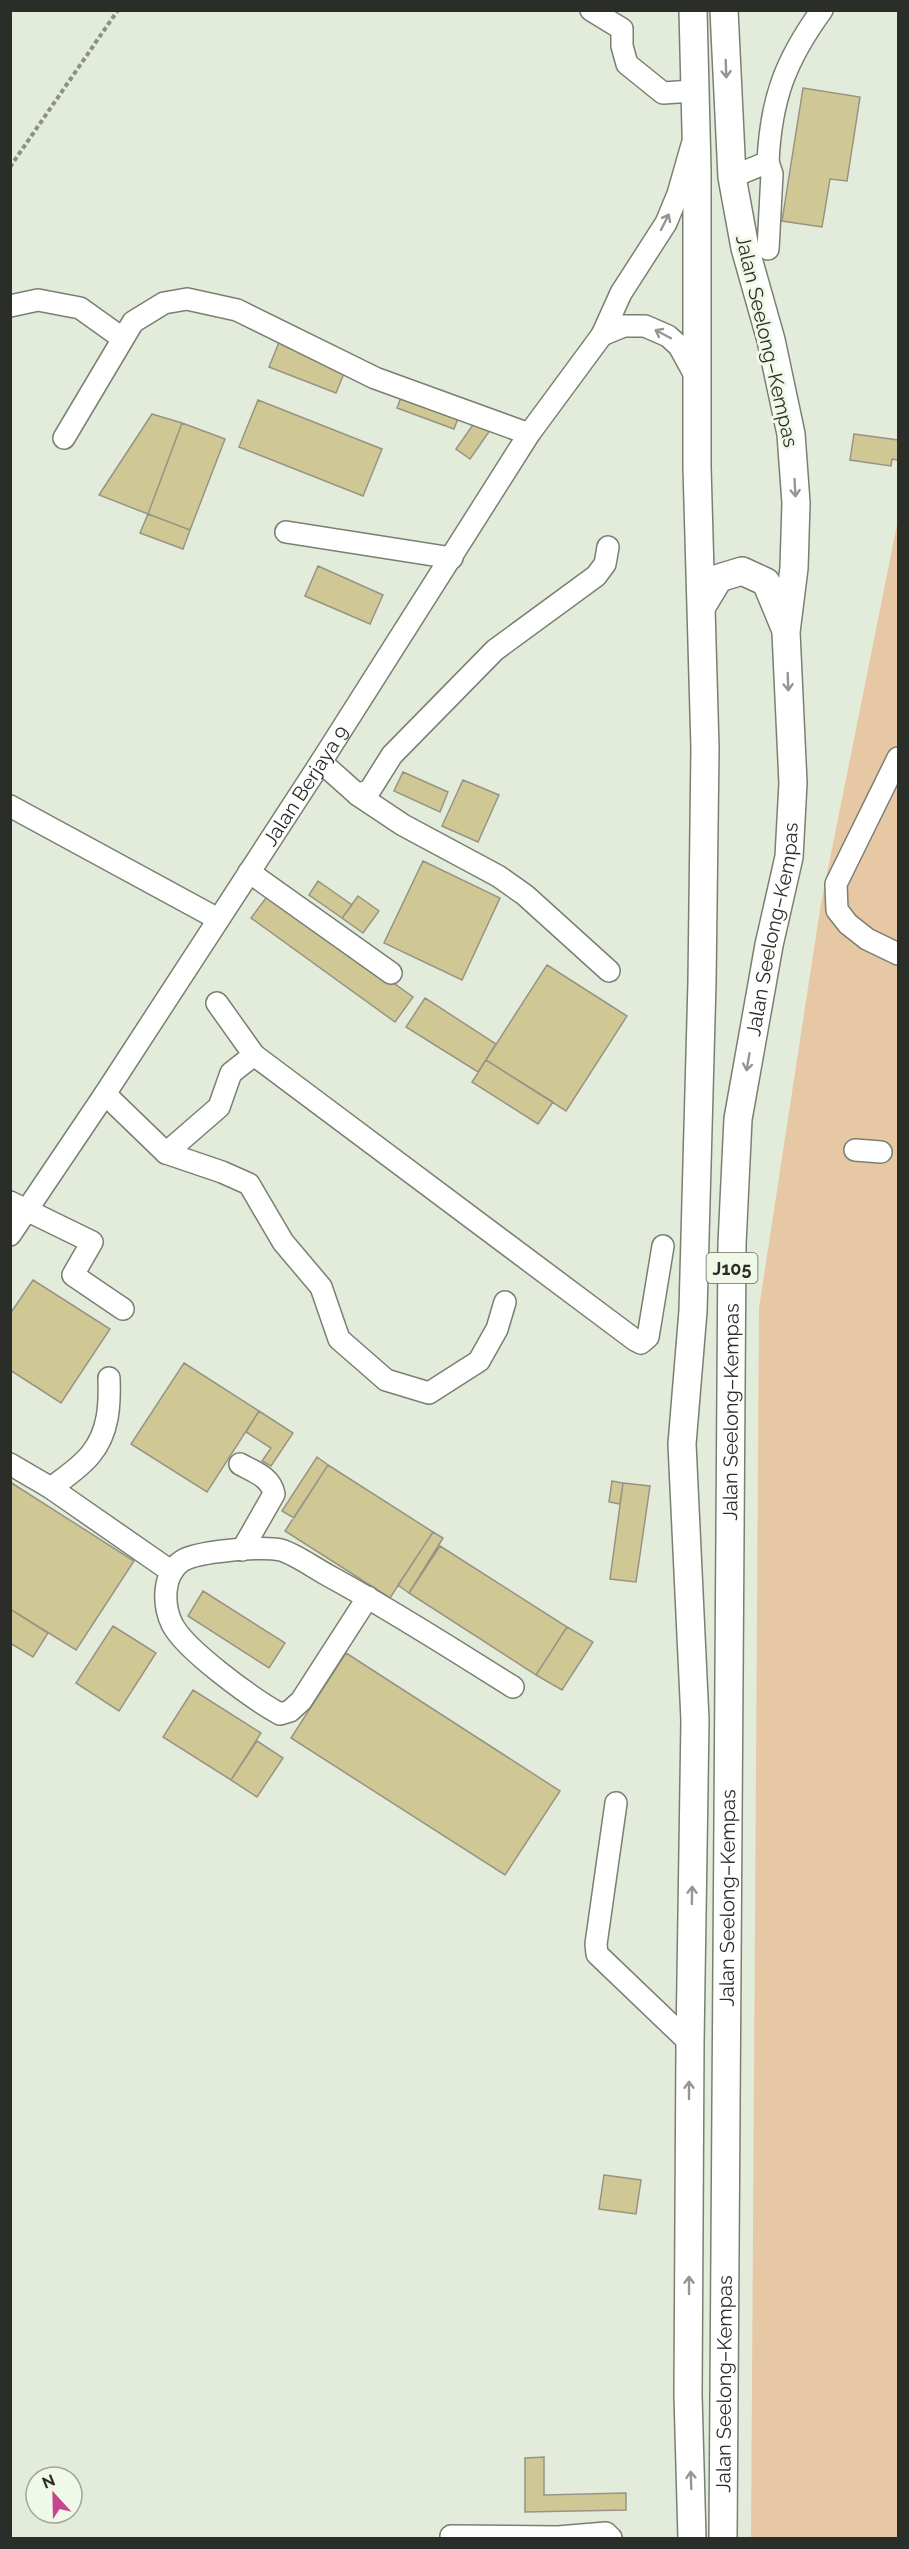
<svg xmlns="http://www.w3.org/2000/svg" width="909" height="2549" font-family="Raleway,sans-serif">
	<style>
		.green { fill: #e6c8a4 }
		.building { fill: #d0c894; stroke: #979484; stroke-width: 1.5 }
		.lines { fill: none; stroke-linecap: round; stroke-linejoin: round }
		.minor-casing { stroke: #798071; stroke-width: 24 }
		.major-casing { stroke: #798071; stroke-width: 30 }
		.path { stroke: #8b9185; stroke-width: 4; stroke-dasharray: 4.5 3; stroke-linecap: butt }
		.minor { stroke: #fff; stroke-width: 21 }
		.major { stroke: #fff; stroke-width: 27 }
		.oneway { stroke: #959694 }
		.labels { text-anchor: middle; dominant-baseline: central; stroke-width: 6; stroke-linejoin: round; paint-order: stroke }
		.shield { fill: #f0f8e8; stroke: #666b62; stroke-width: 1.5 }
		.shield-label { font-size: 18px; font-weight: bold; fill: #2b2e28 }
		.street-label { font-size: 20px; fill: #2b2e28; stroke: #f0f8e8 }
	</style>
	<rect width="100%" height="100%" fill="#e3ebdb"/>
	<path class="green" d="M898 520V2538H751L759 1308 821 903Z"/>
	<path class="building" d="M803 88 860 97 847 181 830 179 822 227 782 221Z
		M280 340 347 366 336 393 269 367Z
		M403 392 460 413 454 429 397 408Z
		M258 400 382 449 363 496 239 447Z
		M152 414 182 423 148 514 99 495Z
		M477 419 491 429 470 459 456 449Z
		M182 423 225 439 190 530 148 514Z
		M854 434 898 440V460L892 459 891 466 850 460Z
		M148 514 190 530 183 549 140 533Z
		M318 566 383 595 370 624 305 596Z
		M403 772 448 792 440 812 394 791Z
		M463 780 499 795 478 842 442 826Z
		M423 861 500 898 462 980 384 943Z
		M318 881 352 905 342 918 309 895Z
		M269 894 413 997 395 1022 251 918Z
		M358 896 379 911 363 933 342 918Z
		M547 965 627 1016 566 1111 486 1060Z
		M425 998 496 1044 478 1072 406 1027Z
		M486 1060 553 1102 538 1124 472 1082Z
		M33 1280 110 1329 61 1403 10 1370V1314Z
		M184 1363 259 1411 207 1492 131 1444Z
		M259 1411 293 1433 271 1466 262 1461 271 1448 246 1432Z
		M317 1457 328 1465 294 1518 282 1511Z
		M328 1465 433 1532 390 1598 285 1531Z
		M612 1481 623 1483 620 1504 609 1502Z
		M10 1482 134 1561 76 1650 10 1609Z
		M623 1483 650 1486 636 1582 610 1579Z
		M433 1532 443 1538 409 1593 398 1585Z
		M440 1546 567 1627 536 1675 409 1593Z
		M203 1591 285 1643 269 1668 188 1616Z
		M10 1609 48 1633 33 1657 10 1643Z
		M113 1626 156 1653 119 1711 76 1683Z
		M567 1627 593 1642 562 1690 536 1675Z
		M346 1653 560 1791 505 1875 291 1738Z
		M193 1690 261 1733 231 1780 163 1737Z
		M257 1741 283 1758 257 1797 231 1780Z
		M604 2175 641 2180 636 2214 599 2209Z
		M544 2457V2495L626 2493V2510L525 2512V2458Z"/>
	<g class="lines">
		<g class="minor-casing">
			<g id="minor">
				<path d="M591 10 622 29V46L627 64 663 93 693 91"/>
				<path d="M692 145 678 194 666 223 621 293 602 335 624 326H645L668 336 679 346 697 379"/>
				<path d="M768 162C771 99 785 61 822 10"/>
				<path d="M732 177 768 162 772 174 768 249"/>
				<path d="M10 306 38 300 80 308 122 338"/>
				<path d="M64 438 133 322 164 303 187 299 237 310 375 378 529 434"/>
				<path d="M286 532 452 558"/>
				<path d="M898 758 836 884 837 910 848 924 867 939 898 954"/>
				<path d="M321 762 358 795 370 790 392 755 495 650 596 576 605 564 608 547"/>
				<path d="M358 795 403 825 498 876 525 895 609 971"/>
				<path d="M10 806 218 919"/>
				<path d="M249 872 391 973"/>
				<path d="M217 1003 254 1055"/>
				<path d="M105 1094 166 1153 219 1107 231 1073 254 1055 635 1340 641 1343 648 1337 663 1246"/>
				<path d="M855 1150 881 1152"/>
				<path d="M166 1153 222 1172 249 1184 283 1242 321 1287 339 1339 386 1380 429 1393 479 1361 497 1329 505 1302"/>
				<path d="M10 1202 92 1242 73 1275 123 1309"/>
				<path id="s1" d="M10 1235 105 1094 321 762 529 434 602 335"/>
				<path d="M10 1464 51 1488 172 1572"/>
				<path d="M240 1464C254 1472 271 1477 274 1494L242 1550"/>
				<path d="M51 1488C64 1478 81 1467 91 1454 109 1432 110 1404 109 1378"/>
				<path d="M368 1597 301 1701 290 1711 280 1714C253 1699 185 1650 172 1624 163 1605 162 1574 182 1561 197 1551 263 1546 281 1550 295 1554 316 1569 329 1576 392 1610 452 1649 513 1687"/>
				<path d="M616 1803 596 1944 597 1954 690 2043"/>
				<path d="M451 2536 558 2537 606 2533 611 2538"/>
			</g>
		</g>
		<g class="major-casing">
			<g id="major">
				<path d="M702 606 719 578 742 571 766 582 785 628"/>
				<path d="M692 2538 688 2395 690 2043 695 1720 682 1444 693 1311 702 982 705 748 697 467V170L693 10"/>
				<path id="s2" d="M723 2538 732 1244 738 1119 769 945 789 857 793 783 786 632 794 568 796 503 791 434 771 340 745 248 732 177 724 10"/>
			</g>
		</g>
		<path class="path" d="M10 167 118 10"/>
		<use href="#minor" class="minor"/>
		<use href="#major" class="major"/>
	</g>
	<defs><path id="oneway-shaft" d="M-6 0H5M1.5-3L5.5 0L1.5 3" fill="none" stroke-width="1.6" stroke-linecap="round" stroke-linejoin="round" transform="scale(1.5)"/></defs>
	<g class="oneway">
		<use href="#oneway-shaft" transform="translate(726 69) rotate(88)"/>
		<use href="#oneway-shaft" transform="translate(665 222) rotate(-63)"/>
		<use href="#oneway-shaft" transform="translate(663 334) rotate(-152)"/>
		<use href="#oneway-shaft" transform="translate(795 488) rotate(87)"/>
		<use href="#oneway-shaft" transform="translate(788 682) rotate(88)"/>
		<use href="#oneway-shaft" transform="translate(748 1062) rotate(100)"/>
		<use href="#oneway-shaft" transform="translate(692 1895) rotate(-89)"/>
		<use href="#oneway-shaft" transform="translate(689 2090) rotate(-90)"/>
		<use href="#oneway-shaft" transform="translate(689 2285) rotate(-90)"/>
		<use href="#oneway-shaft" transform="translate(691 2480) rotate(-92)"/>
	</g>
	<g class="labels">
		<rect class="shield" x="706.5" y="1253" width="51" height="30" rx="4.5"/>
		<g class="shield-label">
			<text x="732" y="1268">J105</text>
		</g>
		<g class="street-label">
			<text transform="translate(767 341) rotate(77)">Jalan Seelong–Kempas</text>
			<text stroke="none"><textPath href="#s1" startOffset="538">Jalan Berjaya 9</textPath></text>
			<text stroke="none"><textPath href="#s2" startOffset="1612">Jalan Seelong–Kempas</textPath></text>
			<text stroke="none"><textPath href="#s2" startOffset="1126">Jalan Seelong–Kempas</textPath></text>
			<text stroke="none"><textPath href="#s2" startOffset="640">Jalan Seelong–Kempas</textPath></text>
			<text stroke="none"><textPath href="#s2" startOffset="154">Jalan Seelong–Kempas</textPath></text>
		</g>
	</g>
	<rect width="909" height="2549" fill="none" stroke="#2b2e28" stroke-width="24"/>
	<g transform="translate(54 2495) rotate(338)"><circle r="28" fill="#f0f8e8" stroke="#a1a79b" stroke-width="1.5"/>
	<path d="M0-4.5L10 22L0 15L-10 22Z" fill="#c6458f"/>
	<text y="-9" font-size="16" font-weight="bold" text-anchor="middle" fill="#2b2e28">N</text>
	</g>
</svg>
